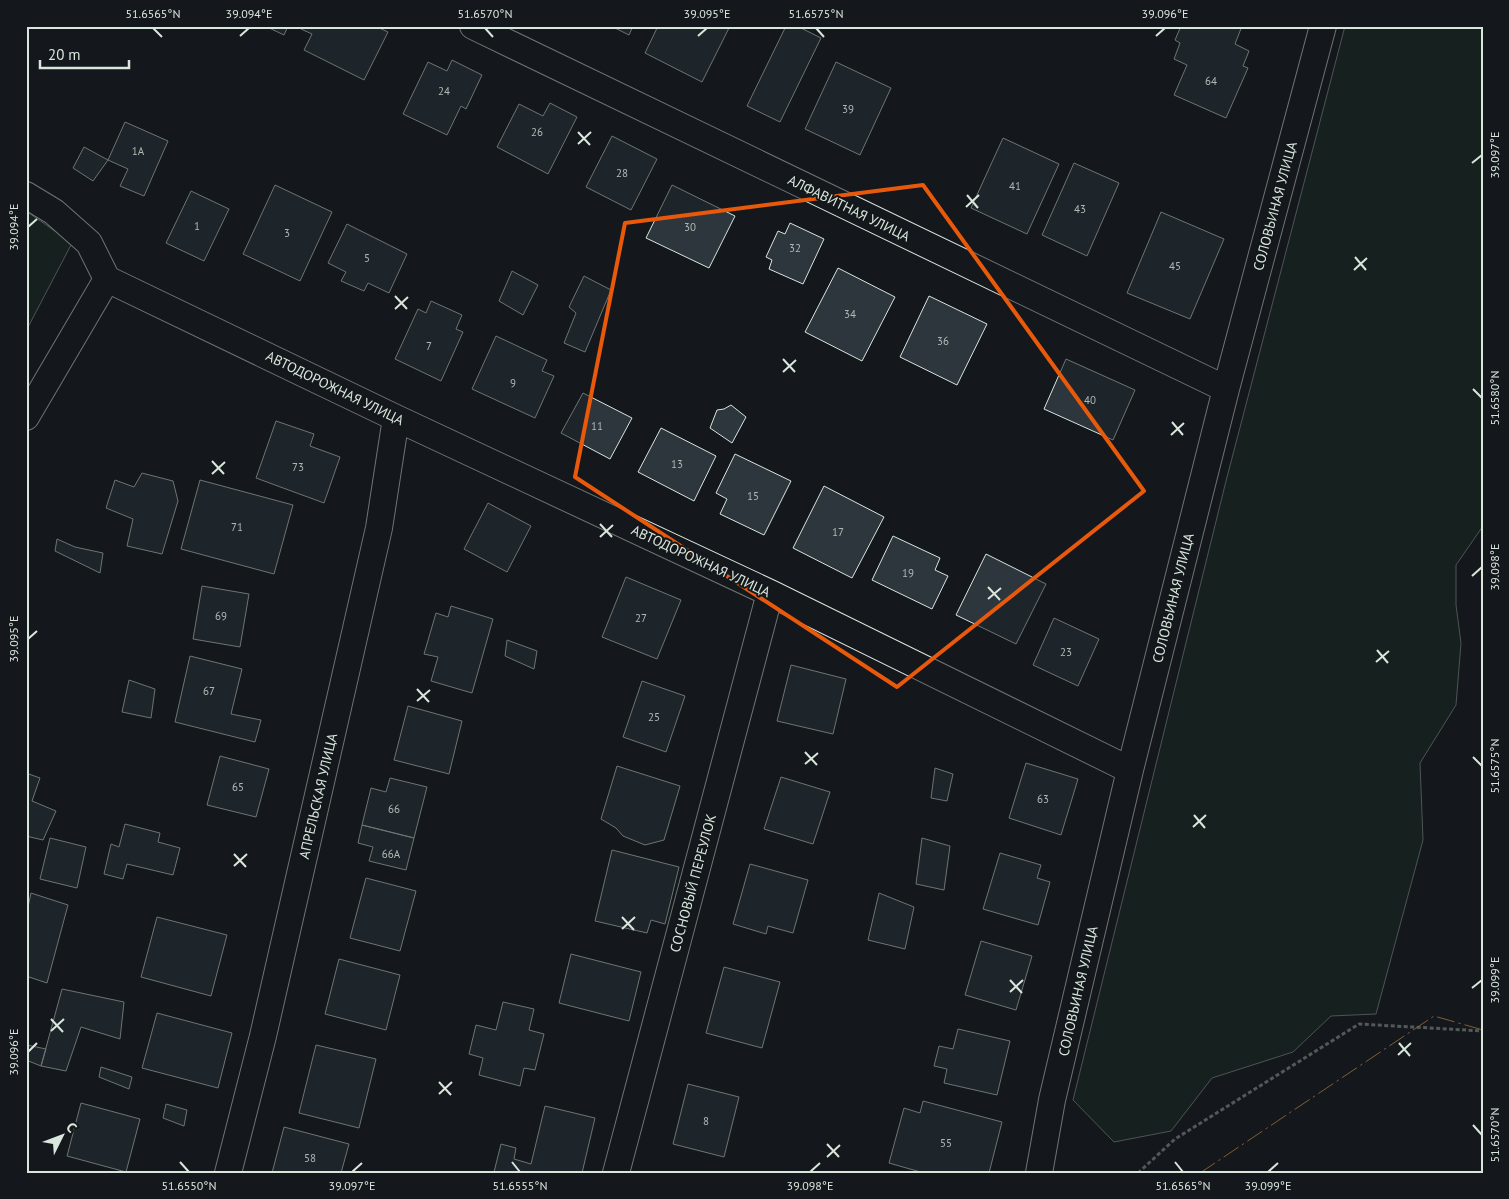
<svg xmlns="http://www.w3.org/2000/svg" width="1509" height="1199" font-family="'PT Sans',sans-serif">
	<style>
		.green { fill: #1a2d24; stroke: #939e99 }
		.building { fill: #2c363c; stroke: #d8e6dc }
		.lines { fill: none; stroke-linecap: round; stroke-linejoin: round }
		.street-casing { stroke: #d8e6dc; stroke-width: 28 }
		.path { stroke: #9da8a2; stroke-width: 3; stroke-dasharray: 4 2.5; stroke-linecap: butt }
		.street { stroke: #14181c; stroke-width: 26 }
		.power { stroke: #ffb74d; stroke-width: 1; stroke-dasharray: 18 4 2.5 4; stroke-linecap: butt }
		.marked { fill: none; stroke: #e8590c; stroke-width: 4; stroke-linejoin: round }
		.ticks { fill: none; stroke: #d8e6dc; stroke-width: 2 }
		.labels { text-anchor: middle; dominant-baseline: central; stroke-width: 4; stroke-linejoin: round; paint-order: stroke }
		.number-label { font-size: 11px; fill: #adbab4 }
		.street-label { font-size: 14px; fill: #d8e6dc; stroke: #14181c }
		.neatline { fill: none; stroke: #d8e6dc; stroke-width: 2 }
		.ticks-label { font-size: 12px; text-anchor: middle; fill: #d8e6dc }
	</style>
	<rect width="100%" height="100%" fill="#14181c"/>
	<path class="green" d="M1345 26H1483V526L1456 565V605L1461 643 1456 705 1420 763 1423 840 1376 1014 1331 1016 1293 1052 1212 1078 1171 1131 1114 1142 1073 1100 1226 481Z
		M26 211 72 243 26 331Z"/>
	<path class="building" d="M265 26H288L284 35Z
		M303 26H375L388 32 364 80 304 50 312 34 301 29Z
		M611 26H633L629 35Z
		M658 26H730L702 82 645 53Z
		M786 26H797L821 38 780 122 747 106Z
		M1181 26H1242L1235 44 1249 51 1243 66 1248 68 1226 118 1174 95 1187 65 1174 59 1180 43 1175 40Z
		M452 60 482 75 466 109 461 106 447 135 403 114 428 62 447 71Z
		M836 62 891 88 860 155 805 129Z
		M550 103 577 117 548 174 497 147 519 104 543 116Z
		M125 122 168 141 144 196 120 186 128 169 108 160Z
		M612 136 657 159 631 210 586 187Z
		M1003 138 1059 164 1027 234 971 208Z
		M84 147 108 160 93 181 73 168Z
		M1074 163 1119 183 1087 256 1042 235Z
		M275 185 332 212 300 281 243 254Z
		M672 185 735 216 709 268 646 238Z
		M191 191 229 209 204 261 166 243Z
		M1161 212 1224 239 1190 319 1127 293Z
		M790 223 824 239 803 284 769 269 772 260 766 257 778 231 785 234Z
		M347 224 407 254 389 293 368 283 364 291 341 281 346 272 328 263Z
		M838 268 895 297 862 361 805 332Z
		M512 271 538 285 523 315 499 301Z
		M584 276 611 290 585 352 564 343 576 313 569 307Z
		M929 296 987 324 957 385 900 357Z
		M431 301 462 315 456 329 463 332 441 381 395 359 418 309 426 313Z
		M496 336 547 360 542 371 554 376 535 418 472 389Z
		M1066 359 1135 390 1113 440 1044 409Z
		M583 393 632 418 610 459 561 433Z
		M731 405 746 417 732 443 710 428 717 410 724 409Z
		M276 421 314 434 310 446 340 457 324 503 256 478Z
		M661 428 716 456 694 501 638 472Z
		M735 454 791 481 764 535 720 514 727 499 716 493Z
		M142 473 173 481 178 501 162 554 127 546 133 519 106 508 115 480 134 487Z
		M200 480 293 505 274 574 181 549Z
		M824 486 884 517 852 578 793 548Z
		M488 503 531 526 507 572 464 549Z
		M893 536 940 558 935 570 948 576 932 609 872 580Z
		M57 539 75 547 103 553 100 573 55 551Z
		M986 554 1046 584 1016 644 956 615Z
		M626 577 681 600 657 659 602 637Z
		M202 586 249 594 240 647 193 639Z
		M451 606 493 619 472 693 431 681 438 657 424 654 436 613 448 617Z
		M1054 618 1099 639 1078 686 1033 665Z
		M507 640 537 651 534 669 505 656Z
		M190 656 242 669 231 714 261 720 255 742 175 722Z
		M791 665 846 679 833 734 777 721Z
		M129 680 155 689 151 718 122 712Z
		M642 681 685 696 666 752 623 737Z
		M408 706 462 721 449 774 394 760Z
		M220 756 269 769 256 817 207 805Z
		M1026 763 1078 779 1061 835 1009 818Z
		M617 766 680 786 664 840 645 845 623 836 616 828 601 819Z
		M935 768 953 774 947 801 931 798Z
		M26 773 40 778 32 801 56 811 43 840 26 836Z
		M781 777 830 792 813 844 764 829Z
		M390 778 427 787 414 838 362 825 371 788 386 792Z
		M125 824 160 833 158 842 180 848 173 875 127 864 123 879 104 874 111 844 119 847Z
		M362 825 414 838 406 870 369 861 373 847 358 843Z
		M50 838 86 847 77 888 40 879Z
		M922 838 950 846 944 890 916 884Z
		M612 850 679 867 665 924 651 920 647 933 595 921Z
		M1000 853 1041 865 1037 878 1050 882 1038 925 983 909Z
		M750 864 808 880 793 933 768 926 766 934 733 924Z
		M366 878 416 891 400 951 350 938Z
		M31 893 68 905 47 983 26 976V916Z
		M879 893 914 907 905 949 868 940Z
		M157 917 227 935 211 996 141 977Z
		M981 941 1032 956 1016 1010 965 995Z
		M571 954 641 972 629 1021 559 1003Z
		M339 959 400 975 386 1030 325 1014Z
		M724 967 780 982 762 1048 706 1033Z
		M62 989 124 1002 120 1039 81 1027 66 1071 41 1066Z
		M503 1002 534 1009 529 1030 544 1034 535 1070 524 1068 520 1086 479 1075 483 1058 469 1054 476 1025 496 1030Z
		M157 1013 232 1033 218 1088 142 1068Z
		M958 1029 1010 1041 997 1095 944 1083 947 1069 934 1066 939 1046 953 1049Z
		M27 1045 46 1049 41 1066 26 1060Z
		M316 1045 376 1059 359 1128 299 1113Z
		M101 1067 132 1077 129 1089 99 1077Z
		M688 1084 739 1097 724 1157 673 1144Z
		M923 1101 1002 1122 989 1173H924L889 1163 904 1108 920 1113Z
		M81 1103 140 1119 126 1172 67 1156Z
		M166 1104 187 1110 184 1126 163 1118Z
		M545 1106 595 1118 582 1173 494 1172 501 1144 516 1148 514 1159 531 1164Z
		M284 1127 349 1144 341 1173H272Z"/>
	<g class="lines">
		<g class="street-casing">
			<path id="street" d="M473 26 1226 389
				M26 195 54 212 89 243 107 279
				M107 279 396 418 770 593 1130 770
				M26 417 107 279
				M228 1173 263 1036 379 528 396 418
				M616 1173 770 593
				M1039 1173 1052 1100 1130 770 1226 389 1323 26"/>
		</g>
		<path class="path" d="M1138 1173 1175 1139 1359 1024 1483 1031"/>
		<use href="#street" class="street"/>
		<path class="power" d="M1200 1173 1434 1016 1483 1030"/>
	</g>
	<path d="M0 0H1509V1199H0ZM923 185 1144 491 897 687 575 477 625 223Z" fill="#14181c" fill-opacity=".55" fill-rule="evenodd"/>
	<path class="marked" d="M923 185 1144 491 897 687 575 477 625 223Z"/>
	<path class="ticks" d="M153 28 162 37M485 28 493 37M816 28 824 37M240 36 249 28M698 36 707 28M1156 36 1165 28M578 132 590 145M578 144 591 132M1472 163 1482 155M967 195 978 208M966 207 979 195M28 227 37 219M1355 257 1366 270M1354 270 1367 258M395 296 407 309M395 309 408 297M783 359 795 372M783 372 796 360M1473 389 1482 398M1172 422 1183 435M1171 435 1184 423M212 461 224 474M212 474 225 462M600 524 612 537M600 537 613 525M1472 576 1482 567M988 587 1000 600M988 599 1001 588M28 639 37 631M1377 650 1388 663M1376 662 1389 651M417 689 429 702M417 701 430 690M805 752 817 765M1473 757 1482 766M805 764 818 753M1194 815 1205 828M1193 827 1206 815M234 854 246 867M234 866 247 854M622 917 634 930M622 929 635 917M1010 980 1022 993M1472 988 1482 980M1010 992 1023 980M51 1019 63 1032M51 1031 64 1019M1399 1043 1410 1056M28 1052 37 1043M1398 1055 1411 1043M439 1082 451 1095M439 1094 452 1082M1473 1125 1482 1135M827 1144 839 1157M827 1157 840 1145M180 1162 189 1172M512 1162 520 1172M1175 1162 1183 1172M352 1172 362 1163M810 1172 820 1163M1268 1172 1278 1163"/>
	<g class="labels">
		<g class="number-label">
			<text x="1211" y="81">64</text>
			<text x="444" y="91">24</text>
			<text x="848" y="109">39</text>
			<text x="537" y="132">26</text>
			<text x="138" y="151">1А</text>
			<text x="622" y="173">28</text>
			<text x="1015" y="186">41</text>
			<text x="1080" y="209">43</text>
			<text x="197" y="226">1</text>
			<text x="690" y="227">30</text>
			<text x="287" y="233">3</text>
			<text x="795" y="248">32</text>
			<text x="367" y="258">5</text>
			<text x="1175" y="266">45</text>
			<text x="850" y="314">34</text>
			<text x="943" y="341">36</text>
			<text x="429" y="346">7</text>
			<text x="513" y="383">9</text>
			<text x="1090" y="400">40</text>
			<text x="597" y="426">11</text>
			<text x="677" y="464">13</text>
			<text x="298" y="467">73</text>
			<text x="753" y="496">15</text>
			<text x="237" y="527">71</text>
			<text x="838" y="532">17</text>
			<text x="908" y="573">19</text>
			<text x="221" y="616">69</text>
			<text x="641" y="618">27</text>
			<text x="1066" y="652">23</text>
			<text x="209" y="691">67</text>
			<text x="654" y="717">25</text>
			<text x="238" y="787">65</text>
			<text x="1043" y="799">63</text>
			<text x="394" y="809">66</text>
			<text x="391" y="854">66А</text>
			<text x="706" y="1121">8</text>
			<text x="946" y="1143">55</text>
			<text x="310" y="1158">58</text>
		</g>
		<g class="street-label">
			<text transform="translate(1275 206) rotate(-75)">СОЛОВЬИНАЯ УЛИЦА</text>
			<text transform="translate(849 208) rotate(26)">АЛФАВИТНАЯ УЛИЦА</text>
			<text transform="translate(335 388) rotate(26)">АВТОДОРОЖНАЯ УЛИЦА</text>
			<text transform="translate(701 561) rotate(25)">АВТОДОРОЖНАЯ УЛИЦА</text>
			<text transform="translate(1173 598) rotate(-76)">СОЛОВЬИНАЯ УЛИЦА</text>
			<text transform="translate(318 796) rotate(-77)">АПРЕЛЬСКАЯ УЛИЦА</text>
			<text transform="translate(693 883) rotate(-75)">СОСНОВЫЙ ПЕРЕУЛОК</text>
			<text transform="translate(1078 991) rotate(-77)">СОЛОВЬИНАЯ УЛИЦА</text>
		</g>
	</g>
	<rect width="1509" height="1199" fill="none" stroke="#14181c" stroke-width="55"/>
	<g transform="translate(62 1136) rotate(48)" stroke="#14181c" stroke-width="4" paint-order="stroke">
	<path d="M0-4L9 19L0 12L-9 19Z" fill="#d8e6dc"/>
	<text y="-8" font-size="14" font-weight="bold" text-anchor="middle" fill="#d8e6dc">С</text>
	</g>
	<path d="M40 60v8h89v-8" fill="none" stroke="#d8e6dc" stroke-width="2.5"/>
	<text x="48" y="60" font-size="15" fill="#d8e6dc" stroke="#14181c" stroke-width="4" paint-order="stroke">20 m</text>
	<rect x="28" y="28" width="1454" height="1144" class="neatline"/>
	<g class="ticks-label">
		<text x="153" y="18">51.6565°N</text>
		<text x="249" y="18">39.094°E</text>
		<text x="485" y="18">51.6570°N</text>
		<text x="707" y="18">39.095°E</text>
		<text x="816" y="18">51.6575°N</text>
		<text x="1165" y="18">39.096°E</text>
		<text transform="translate(1495 155) rotate(-90)" y="4">39.097°E</text>
		<text transform="translate(14 227) rotate(-90)" y="4">39.094°E</text>
		<text transform="translate(1495 398) rotate(-90)" y="4">51.6580°N</text>
		<text transform="translate(1495 567) rotate(-90)" y="4">39.098°E</text>
		<text transform="translate(14 639) rotate(-90)" y="4">39.095°E</text>
		<text transform="translate(1495 766) rotate(-90)" y="4">51.6575°N</text>
		<text transform="translate(1495 980) rotate(-90)" y="4">39.099°E</text>
		<text transform="translate(14 1052) rotate(-90)" y="4">39.096°E</text>
		<text transform="translate(1495 1135) rotate(-90)" y="4">51.6570°N</text>
		<text x="189" y="1190">51.6550°N</text>
		<text x="352" y="1190">39.097°E</text>
		<text x="520" y="1190">51.6555°N</text>
		<text x="810" y="1190">39.098°E</text>
		<text x="1183" y="1190">51.6565°N</text>
		<text x="1268" y="1190">39.099°E</text>
	</g>
</svg>
